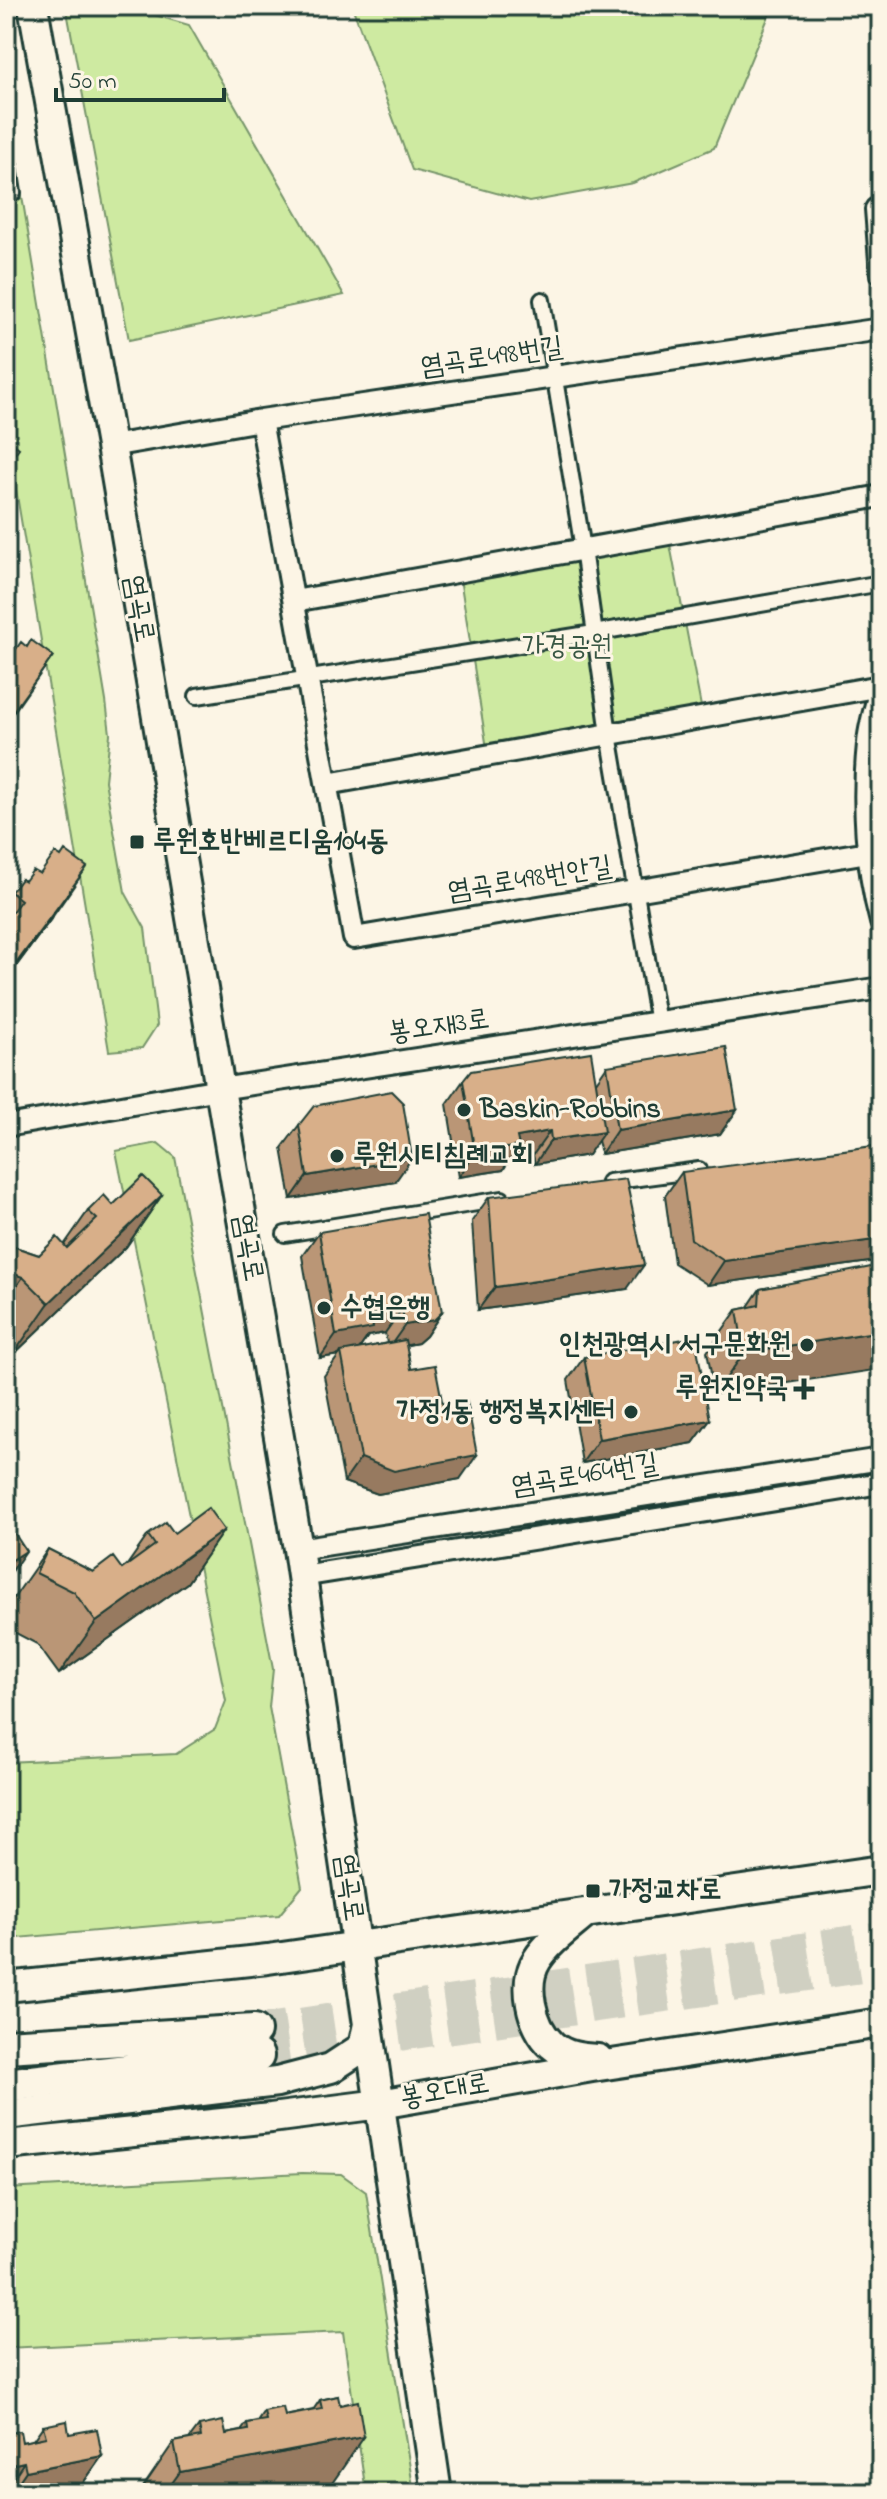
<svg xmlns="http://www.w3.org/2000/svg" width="887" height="2499" font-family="'Indie Flower','Poor Story',sans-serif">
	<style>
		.green { fill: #ceeaa1; stroke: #76946a; stroke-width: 2 }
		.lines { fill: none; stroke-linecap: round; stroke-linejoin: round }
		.trunk-tunnel { stroke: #d0d0c2; stroke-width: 32; stroke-dasharray: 32 16; stroke-linecap: butt }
		.pedestrian-casing { stroke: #1f3d34; stroke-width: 20 }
		.minor-casing { stroke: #1f3d34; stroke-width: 26 }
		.secondary-casing { stroke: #1f3d34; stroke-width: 34 }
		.trunk-casing { stroke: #1f3d34; stroke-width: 38 }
		.pedestrian { stroke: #fcf5e5; stroke-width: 14 }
		.minor { stroke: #fcf5e5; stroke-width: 20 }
		.secondary { stroke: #fcf5e5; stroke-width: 28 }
		.trunk { stroke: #fcf5e5; stroke-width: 32 }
		.wall { fill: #ba9676; stroke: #1f3d34; stroke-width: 2; fill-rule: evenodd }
		.shaded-wall { fill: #977a60; stroke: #1f3d34; stroke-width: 2 }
		.building { fill: #d8af89; stroke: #1f3d34; stroke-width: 2 }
		.poi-dot { fill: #1f3d34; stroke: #fcf5e5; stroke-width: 3 }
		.labels { text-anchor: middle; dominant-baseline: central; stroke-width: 6; stroke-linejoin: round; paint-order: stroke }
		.street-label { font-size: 28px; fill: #1f3d34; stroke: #fcf5e5 }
		.park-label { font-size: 28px; fill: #395744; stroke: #fcf5e5 }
		.poi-label { font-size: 28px; font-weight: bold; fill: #1f3d34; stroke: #fcf5e5; text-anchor: start }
	</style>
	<rect width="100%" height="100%" fill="#fcf5e5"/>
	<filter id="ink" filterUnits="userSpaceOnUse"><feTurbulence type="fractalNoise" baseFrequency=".0125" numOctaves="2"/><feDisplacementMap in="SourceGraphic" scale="16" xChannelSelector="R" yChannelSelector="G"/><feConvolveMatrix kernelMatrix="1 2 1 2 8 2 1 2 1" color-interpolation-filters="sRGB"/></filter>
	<g filter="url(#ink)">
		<path class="green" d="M66 6H124L189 25 344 295 129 340Z
			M352 6H773L714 148 633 183 529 202 412 170Z
			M6 100 106 701 110 734 105 781 125 892 145 928 157 1025 142 1048 109 1051 6 429Z
			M668 534 703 717 488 755 459 572Z
			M158 1143 175 1157 273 1669 269 1707 302 1887 279 1915 6 1939V1762L176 1754 215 1729 226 1701 116 1151Z
			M302 2173 341 2174 366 2192 414 2493H366L343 2332 6 2348V2189Z"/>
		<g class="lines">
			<path class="trunk-tunnel" d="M254 2031 881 1937
				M257 2056 881 1964"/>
			<g class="pedestrian-casing">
				<path id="pedestrian" d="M6 147 13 193H6
					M542 300 583 549 609 734 658 1023
					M197 696 594 633 881 583
					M609 1182 699 1170
					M285 1234 502 1199"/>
			</g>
			<g class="minor-casing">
				<path id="minor" d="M876 209 881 274
					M261 420 354 938 868 852
					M111 446 261 420 881 329
					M294 601 881 496
					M881 684C877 704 869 724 868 744 862 801 866 867 881 922
					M327 784 881 686
					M6 1126 220 1089 881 988
					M298 1549 881 1459
					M302 1576 881 1483"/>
			</g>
			<g class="secondary-casing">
				<path id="secondary" d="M33 6 111 446 298 1549 437 2493
					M586 1913C570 1927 549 1941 537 1960 522 1983 531 2027 552 2045 565 2057 582 2058 598 2059
					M6 1987 268 1959 881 1870
					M6 2115 277 2082 331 2068 363 2047 368 2024
					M6 2145 271 2118 380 2104 592 2067 881 2023"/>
			</g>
			<g class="trunk-casing">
				<path id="trunk" d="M6 2046 254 2031
					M6 2085 257 2056"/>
			</g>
			<use href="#pedestrian" class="pedestrian"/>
			<use href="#minor" class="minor"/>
			<use href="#secondary" class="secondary"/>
			<use href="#trunk" class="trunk"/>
		</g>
		<path class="wall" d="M21 879 51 919 6 980V900Z
			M607 1066 737 1110 720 1134 601 1154 598 1140 588 1155 535 1164 533 1155 510 1159 503 1170 459 1177 447 1104 463 1081 596 1082Z
			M299 1125 395 1182 291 1199 282 1148Z
			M682 1172 876 1261 708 1285 674 1263 665 1196Z
			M162 1195 126 1247 12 1356 6 1349V1244L39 1255 64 1245 88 1211Z
			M489 1197 627 1289 478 1310 472 1221Z
			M319 1232 442 1312 426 1336 418 1343 406 1345 411 1369 443 1406 460 1479 378 1494 344 1482 324 1376 339 1355 320 1358 302 1256ZM385 1333 387 1343 359 1349 368 1336Z
			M881 1267 715 1394 707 1352 737 1310 747 1308 760 1289Z
			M584 1357 710 1420 693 1443 582 1463 568 1380Z
			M224 1530 187 1583 59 1674 37 1644 6 1628V1612L11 1602 48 1549 93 1572 122 1569 127 1565 148 1535Z
			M338 2396 328 2489 307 2493H139L174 2442 189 2439 199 2426 226 2434 241 2431 247 2423 257 2421 264 2411 285 2416 313 2410 320 2400Z
			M43 2426 69 2434 102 2456 76 2493H6V2434L22 2442 33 2440Z"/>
		<path class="shaded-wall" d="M53 656 6 723V721Z
			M87 867 51 919 6 980V977Z
			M737 1110 720 1134 601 1154 617 1130Z
			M550 1131 533 1155 510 1159 503 1170 459 1177 475 1153 517 1137Z
			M604 1132 588 1155 535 1164 551 1140Z
			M412 1158 395 1182 291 1199 307 1176Z
			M162 1195 126 1247 12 1356 49 1303Z
			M881 1239V1255L876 1261 708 1285 724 1261Z
			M644 1265 627 1289 478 1310 495 1287Z
			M6 1271 23 1277 6 1301Z
			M402 1309 385 1333 368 1336 357 1352H341L339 1355 320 1358 336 1335 371 1314Z
			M442 1312 426 1336 418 1343 388 1349 405 1325Z
			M881 1331V1369L715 1394 744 1353Z
			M710 1420 693 1443 582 1463 599 1439Z
			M477 1455 460 1479 378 1494 344 1482 361 1458Z
			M224 1530 187 1583 59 1674 96 1622Z
			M26 1551 6 1580V1564Z
			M364 2437 328 2489 307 2493H165L180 2472Z
			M102 2456 76 2493H11L26 2471Z
			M24 2462 6 2489V2466Z"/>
		<path class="building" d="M6 438 19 448 6 465Z
			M31 640 53 656 6 721V663L21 642 27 647Z
			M65 851 87 867 6 977V929L10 924 6 920 21 900 11 892 21 879 25 881 33 870 40 874 55 853 61 857Z
			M726 1047 737 1110 617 1130 607 1066Z
			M591 1052 604 1132 551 1140 550 1131 517 1137 519 1146 475 1153 463 1081 471 1071Z
			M391 1091 403 1103 412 1158 307 1176 299 1125 314 1106Z
			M881 1145V1239L724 1261 691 1239 682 1172Z
			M143 1176 162 1195 49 1303 23 1277 6 1271V1244L39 1255 57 1237 67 1248 97 1219 88 1211 104 1195 113 1205Z
			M626 1179 644 1265 495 1287 489 1197Z
			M425 1214 442 1312 434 1320 405 1325 402 1309 371 1314 373 1328 336 1335 319 1232Z
			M871 1267H881V1331L744 1353 737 1310 759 1305 760 1289Z
			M695 1337 710 1420 599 1439 584 1357Z
			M405 1340 411 1369 435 1365 443 1406 467 1402 477 1455 394 1471 361 1458 341 1352Z
			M208 1508 224 1530 96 1622 74 1592 36 1573 48 1549 93 1572 113 1557 122 1569 155 1545 148 1535 166 1522 174 1533Z
			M11 1528 26 1551 6 1564V1532Z
			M338 2396 340 2405 358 2401 364 2437 180 2472 174 2442 201 2437 199 2426 223 2421 226 2434 248 2430 247 2423 266 2420 264 2411 283 2407 285 2416 322 2409 320 2400Z
			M67 2421 69 2434 97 2429 102 2456 26 2471 24 2462 6 2466V2434L20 2431 22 2442 46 2437 43 2426Z"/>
	</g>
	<g class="poi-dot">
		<rect x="129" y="834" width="16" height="16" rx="4"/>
		<circle cx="464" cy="1110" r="8"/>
		<circle cx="337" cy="1156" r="8"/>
		<circle cx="324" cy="1308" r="8"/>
		<circle cx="807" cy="1345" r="8"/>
		<path d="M800 1377h8v8h8v8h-8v8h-8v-8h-8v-8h8z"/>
		<circle cx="631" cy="1412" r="8"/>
		<rect x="585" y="1883" width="16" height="16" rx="4"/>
	</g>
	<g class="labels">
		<g class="street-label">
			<text transform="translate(492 358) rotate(-8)">염곡로498번길</text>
			<text transform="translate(138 609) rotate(80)">염곡로</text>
			<text transform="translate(530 880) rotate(-9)">염곡로498번안길</text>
			<text transform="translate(439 1027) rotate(-8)">봉오재3로</text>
			<text transform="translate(247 1248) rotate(80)">염곡로</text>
			<text transform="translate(585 1476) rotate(-9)">염곡로464번길</text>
			<text transform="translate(348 1888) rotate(82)">염곡로</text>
			<text transform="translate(445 2092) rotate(-10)">봉오대로</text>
		</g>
		<g class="park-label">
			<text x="567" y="647">가경공원</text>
		</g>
		<g class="poi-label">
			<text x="153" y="842">루원호반베르디움104동</text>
			<text x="480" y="1110">Baskin-Robbins</text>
			<text x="353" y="1156">루원시티침례교회</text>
			<text x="340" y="1308">수협은행</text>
			<text x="791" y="1345" text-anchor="end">인천광역시 서구문화원</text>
			<text x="788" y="1389" text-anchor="end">루원진약국</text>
			<text x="615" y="1412" text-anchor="end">가정1동 행정복지센터</text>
			<text x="609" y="1891">가정교차로</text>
		</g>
	</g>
	<rect width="887" height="2499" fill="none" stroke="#fcf5e5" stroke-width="32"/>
	<rect x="16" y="16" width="855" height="2467" fill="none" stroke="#1f3d34" stroke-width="3" filter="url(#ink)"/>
	<path d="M56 88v12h168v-12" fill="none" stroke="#1f3d34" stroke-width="4"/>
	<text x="68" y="88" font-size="24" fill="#1f3d34" stroke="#fcf5e5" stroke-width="6" paint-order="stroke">50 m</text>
</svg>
